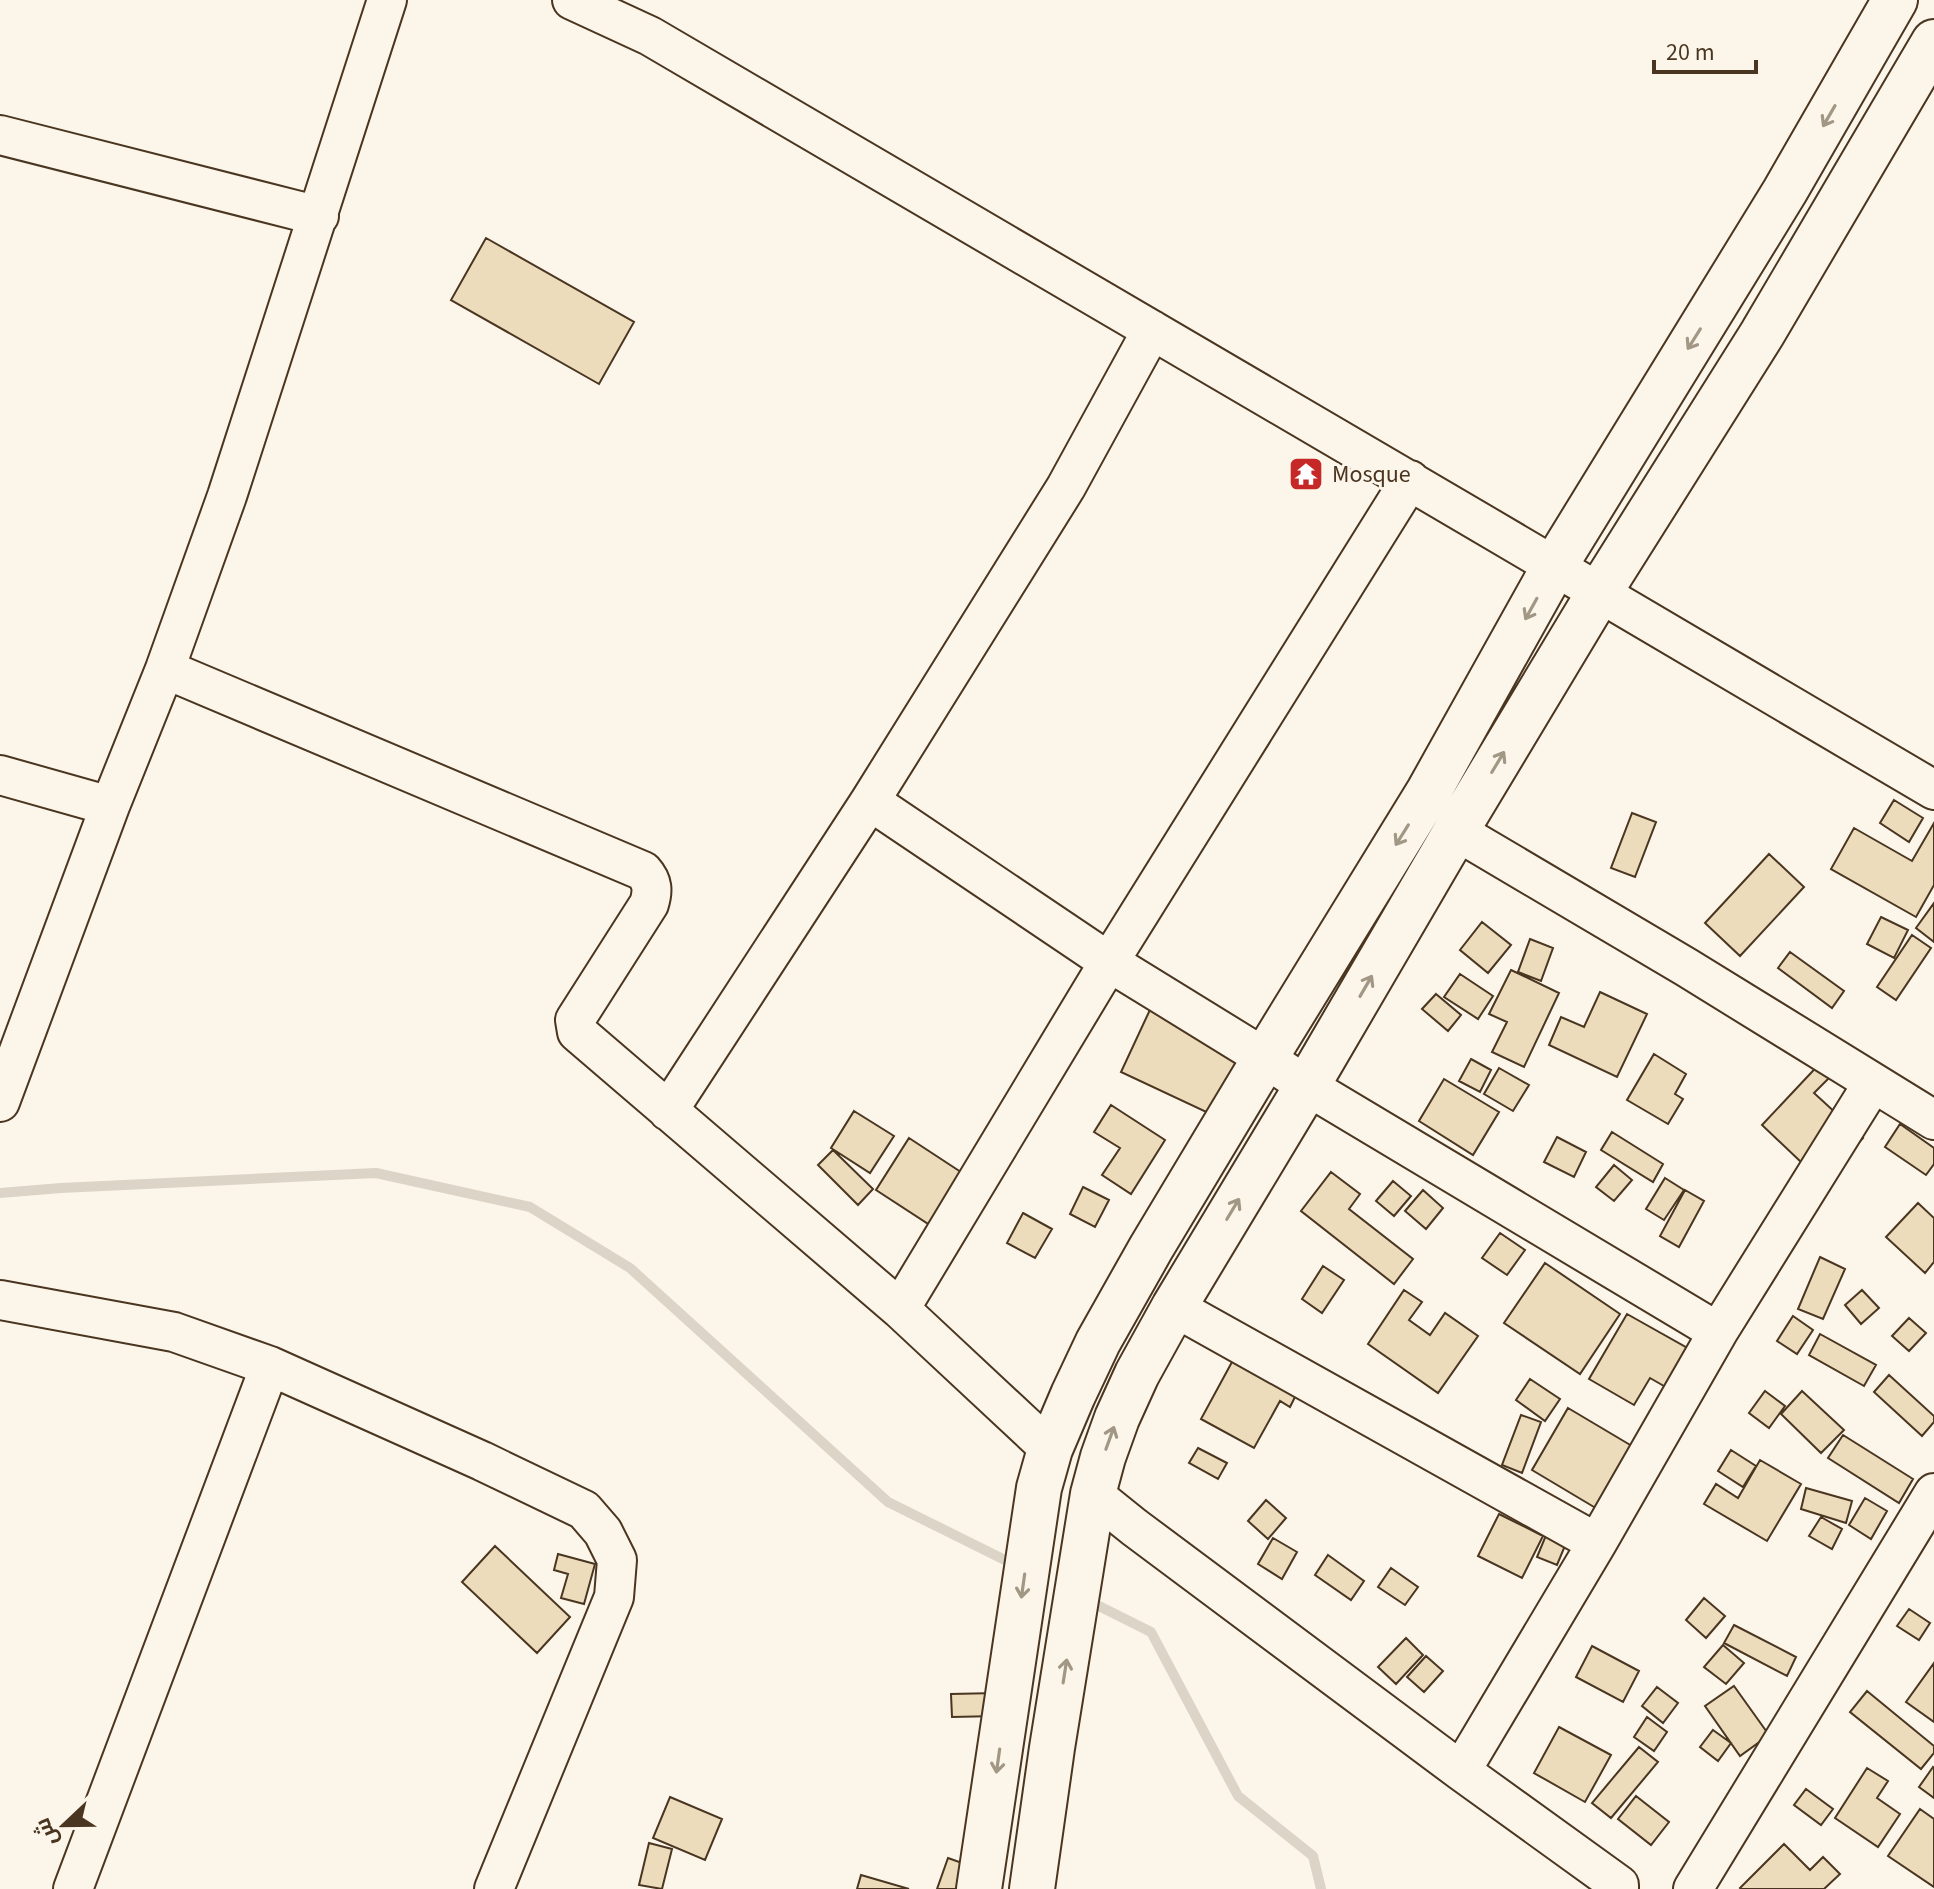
<svg xmlns="http://www.w3.org/2000/svg" width="1934" height="1889" font-family="'Source Sans 3',Cairo,sans-serif">
	<style>
		.lines { fill: none; stroke-linecap: round; stroke-linejoin: round }
		.stream { stroke: #dcd4c6; stroke-width: 10 }
		.building { fill: #ecdcbc; stroke: #4a3520; stroke-width: 2 }
		.minor-casing { stroke: #4a3520; stroke-width: 42 }
		.major-casing { stroke: #4a3520; stroke-width: 48 }
		.minor { stroke: #fbf6e9; stroke-width: 38 }
		.major { stroke: #fbf6e9; stroke-width: 44 }
		.oneway { stroke: #a29684 }
		.labels { text-anchor: middle; dominant-baseline: central; stroke-width: 6; stroke-linejoin: round; paint-order: stroke }
		.poi-label { font-size: 24px; fill: #4a3520; stroke: #fbf6e9; text-anchor: start }
	</style>
	<rect width="100%" height="100%" fill="#fbf6e9"/>
	<g class="lines">
		<path class="stream" d="M0 1193 61 1188 376 1173 530 1207 630 1268 888 1502 1015 1565
			M1087 1600 1151 1632 1238 1796 1313 1856 1321 1889"/>
	</g>
	<path class="building" d="M486 238 634 322 599 384 451 300Z
		M1894 800 1923 818 1909 842 1880 823Z
		M1632 813 1656 822 1635 877 1611 868Z
		M1934 823V885L1916 917 1831 869 1854 828 1912 861Z
		M1769 854 1804 887 1740 956 1705 923Z
		M1934 903V942L1916 928Z
		M1881 917 1908 930 1894 958 1867 944Z
		M1482 922 1511 945 1488 973 1460 950Z
		M1912 935 1931 948 1896 1000 1877 987Z
		M1530 939 1553 948 1541 981 1518 972Z
		M1790 952 1844 991 1832 1008 1778 968Z
		M1511 970 1559 993 1524 1067 1492 1052 1507 1022 1489 1014Z
		M1460 974 1493 996 1478 1019 1444 997Z
		M1600 992 1647 1014 1617 1077 1549 1045 1561 1017 1584 1027Z
		M1436 994 1461 1015 1448 1031 1422 1009Z
		M1155 999 1253 1044 1219 1118 1121 1072Z
		M1654 1054 1686 1074 1675 1094 1683 1099 1668 1124 1627 1100Z
		M1825 1058 1837 1070 1814 1093 1863 1138 1822 1182 1762 1125Z
		M1471 1059 1491 1070 1480 1092 1459 1081Z
		M1499 1068 1529 1085 1513 1111 1484 1094Z
		M1444 1079 1499 1112 1473 1155 1419 1121Z
		M1111 1105 1165 1140 1131 1194 1102 1175 1120 1148 1094 1132Z
		M854 1111 894 1136 870 1173 831 1148Z
		M1900 1124 1934 1148V1164L1926 1175 1885 1147Z
		M1612 1132 1663 1164 1653 1182 1601 1150Z
		M1557 1137 1586 1152 1574 1177 1544 1162Z
		M909 1138 970 1178 936 1229 876 1190Z
		M833 1150 873 1189 858 1205 818 1165Z
		M1614 1165 1632 1180 1614 1201 1596 1187Z
		M1331 1172 1360 1194 1349 1209 1413 1259 1394 1284 1301 1211Z
		M1665 1178 1684 1190 1664 1220 1646 1209Z
		M1393 1181 1411 1196 1394 1216 1376 1201Z
		M1083 1187 1109 1200 1095 1227 1070 1214Z
		M1423 1190 1443 1208 1426 1229 1405 1211Z
		M1685 1190 1704 1201 1679 1247 1660 1236Z
		M1918 1203 1934 1218V1262L1925 1273 1886 1237Z
		M1023 1213 1052 1229 1035 1258 1007 1243Z
		M1500 1233 1525 1250 1507 1275 1482 1258Z
		M1820 1257 1845 1269 1823 1319 1798 1309Z
		M1545 1263 1620 1314 1580 1374 1504 1323Z
		M1323 1266 1344 1280 1322 1313 1302 1299Z
		M1404 1290 1422 1302 1409 1320 1430 1335 1445 1313 1478 1336 1438 1393 1368 1344Z
		M1862 1290 1879 1308 1861 1324 1845 1305Z
		M1627 1314 1698 1354 1676 1393 1650 1378 1634 1405 1589 1379Z
		M1793 1316 1813 1330 1797 1354 1777 1341Z
		M1909 1318 1926 1333 1909 1351 1892 1336Z
		M1820 1334 1876 1365 1864 1386 1809 1355Z
		M1238 1351 1300 1387 1290 1407 1280 1401 1254 1448 1201 1419Z
		M1889 1375 1934 1416V1422L1922 1436 1874 1392Z
		M1530 1379 1560 1399 1545 1421 1516 1400Z
		M1765 1391 1785 1406 1769 1428 1749 1413Z
		M1802 1391 1844 1430 1821 1453 1781 1414Z
		M1568 1408 1637 1449 1599 1510 1532 1470Z
		M1521 1415 1541 1422 1522 1473 1502 1465Z
		M1843 1435 1913 1479 1899 1503 1828 1458Z
		M1198 1448 1227 1463 1218 1479 1189 1463Z
		M1731 1450 1756 1466 1743 1487 1718 1471Z
		M1760 1460 1801 1484 1767 1541 1704 1504 1716 1484 1738 1498Z
		M1806 1488 1852 1501 1846 1523 1801 1509Z
		M1865 1498 1887 1511 1871 1539 1849 1525Z
		M1266 1500 1286 1518 1268 1539 1248 1521Z
		M1499 1514 1543 1536 1522 1578 1478 1556Z
		M1821 1517 1842 1529 1832 1549 1809 1536Z
		M1549 1528 1569 1536 1557 1565 1537 1557Z
		M1273 1538 1297 1552 1282 1579 1258 1564Z
		M495 1546 570 1617 537 1653 462 1582Z
		M558 1554 595 1564 584 1604 561 1598 568 1574 554 1570Z
		M1328 1555 1364 1581 1351 1600 1315 1575Z
		M1391 1568 1418 1587 1405 1605 1378 1587Z
		M1704 1598 1725 1616 1706 1638 1686 1620Z
		M1909 1609 1930 1623 1919 1640 1897 1626Z
		M1734 1625 1796 1657 1787 1676 1724 1643Z
		M1406 1638 1423 1655 1396 1684 1378 1667Z
		M1723 1645 1744 1663 1726 1684 1704 1667Z
		M1592 1646 1639 1671 1623 1702 1576 1677Z
		M1426 1656 1443 1671 1424 1692 1407 1677Z
		M1934 1663V1722L1906 1702Z
		M1734 1686 1769 1735 1740 1756 1705 1706Z
		M1657 1687 1678 1703 1663 1723 1642 1706Z
		M1867 1691 1934 1746V1753L1921 1769 1850 1712Z
		M997 1693V1716L952 1717 951 1694Z
		M1647 1717 1667 1732 1654 1751 1634 1737Z
		M1559 1727 1611 1755 1585 1802 1534 1773Z
		M1713 1730 1731 1743 1718 1761 1700 1747Z
		M1639 1747 1658 1762 1611 1818 1592 1803Z
		M1933 1767 1934 1768V1798L1919 1787Z
		M1867 1768 1888 1781 1877 1798 1900 1814 1878 1847 1835 1818Z
		M1806 1789 1833 1809 1821 1825 1794 1805Z
		M1636 1796 1669 1822 1651 1845 1618 1819Z
		M670 1797 722 1819 705 1860 653 1838Z
		M1920 1809 1934 1819V1887L1888 1856Z
		M649 1843 672 1849 662 1889 639 1885Z
		M1784 1844 1810 1870 1823 1857 1840 1874 1824 1889H1741L1740 1888Z
		M948 1858 993 1874 988 1889H937Z
		M861 1875 909 1889H857Z"/>
	<g class="lines">
		<g class="minor-casing">
			<path id="minor" d="M572 0 650 36C1078 287 1507 537 1934 790
				M0 135 319 216
				M165 669 643 871C653 882 653 891 649 904L575 1020 577 1032 900 1309 1050 1449
				M0 775 110 806
				M870 801 1109 962 1265 1058 1307 1086 1718 1332
				M1456 831 1686 967 1934 1120
				M0 1102 110 806 165 669 227 496 387 0
				M668 1111 870 801 1066 487 1152 330
				M0 1300 174 1332 270 1366 482 1461 584 1510 603 1532 617 1560 614 1597 494 1889
				M1174 1307 1597 1543
				M900 1309 1109 962 1410 480
				M1093 1494 1134 1527 1461 1771 1619 1885V1889
				M1461 1771 1597 1543 1718 1332 1873 1083
				M73 1889 270 1366
				M1693 1889 1934 1493"/>
		</g>
		<g class="major-casing">
			<path id="major" d="M979 1889 1039 1488 1050 1449 1073 1395 1098 1342 1151 1248 1265 1058 1429 791 1554 567 1785 191 1895 0
				M1032 1889 1052 1748 1093 1494 1103 1457 1117 1418 1137 1374 1174 1307 1307 1086 1456 831 1599 593 1762 334 1934 42"/>
		</g>
		<use href="#minor" class="minor"/>
		<use href="#major" class="major"/>
	</g>
	<defs><path id="oneway-shaft" d="M-6 0H5M1.5-3L5.5 0L1.5 3" fill="none" stroke-width="1.6" stroke-linecap="round" stroke-linejoin="round" transform="scale(2)"/></defs>
	<g class="oneway">
		<use href="#oneway-shaft" transform="translate(1829 116) rotate(120)"/>
		<use href="#oneway-shaft" transform="translate(1694 339) rotate(122)"/>
		<use href="#oneway-shaft" transform="translate(1531 609) rotate(119)"/>
		<use href="#oneway-shaft" transform="translate(1498 762) rotate(-59)"/>
		<use href="#oneway-shaft" transform="translate(1402 835) rotate(122)"/>
		<use href="#oneway-shaft" transform="translate(1366 986) rotate(-60)"/>
		<use href="#oneway-shaft" transform="translate(1233 1209) rotate(-59)"/>
		<use href="#oneway-shaft" transform="translate(1110 1438) rotate(-70)"/>
		<use href="#oneway-shaft" transform="translate(1023 1586) rotate(98)"/>
		<use href="#oneway-shaft" transform="translate(1065 1671) rotate(-81)"/>
		<use href="#oneway-shaft" transform="translate(998 1761) rotate(98)"/>
	</g>
	<defs>
		<g id="temple-square" transform="scale(1.8)"><rect x="-9" y="-9" width="18" height="18" rx="4" fill="#c62828" stroke="#fbf6e9"/><path d="M0-6L5-2H3V0L6.5 2.5H4V6H1.5V3h-3V6H-4V2.5H-6.5L-3 0V-2H-5Z" fill="#fff"/></g>
	</defs>
	<g fill-rule="evenodd">
		<use href="#temple-square" x="1306" y="474"/>
	</g>
	<g class="labels">
		<g class="poi-label">
			<text x="1332" y="474">Mosque</text>
		</g>
	</g>
	<g transform="translate(64 1825) rotate(248)" stroke="#fbf6e9" stroke-width="6" paint-order="stroke">
	<path d="M0-6L14 30L0 20L-14 30Z" fill="#4a3520"/>
	<text y="-12" font-size="22" font-weight="bold" text-anchor="middle" fill="#4a3520">ش</text>
	</g>
	<path d="M1654 60v12h102v-12" fill="none" stroke="#4a3520" stroke-width="4"/>
	<text x="1666" y="60" font-size="24" fill="#4a3520" stroke="#fbf6e9" stroke-width="6" paint-order="stroke">20 m</text>
</svg>
